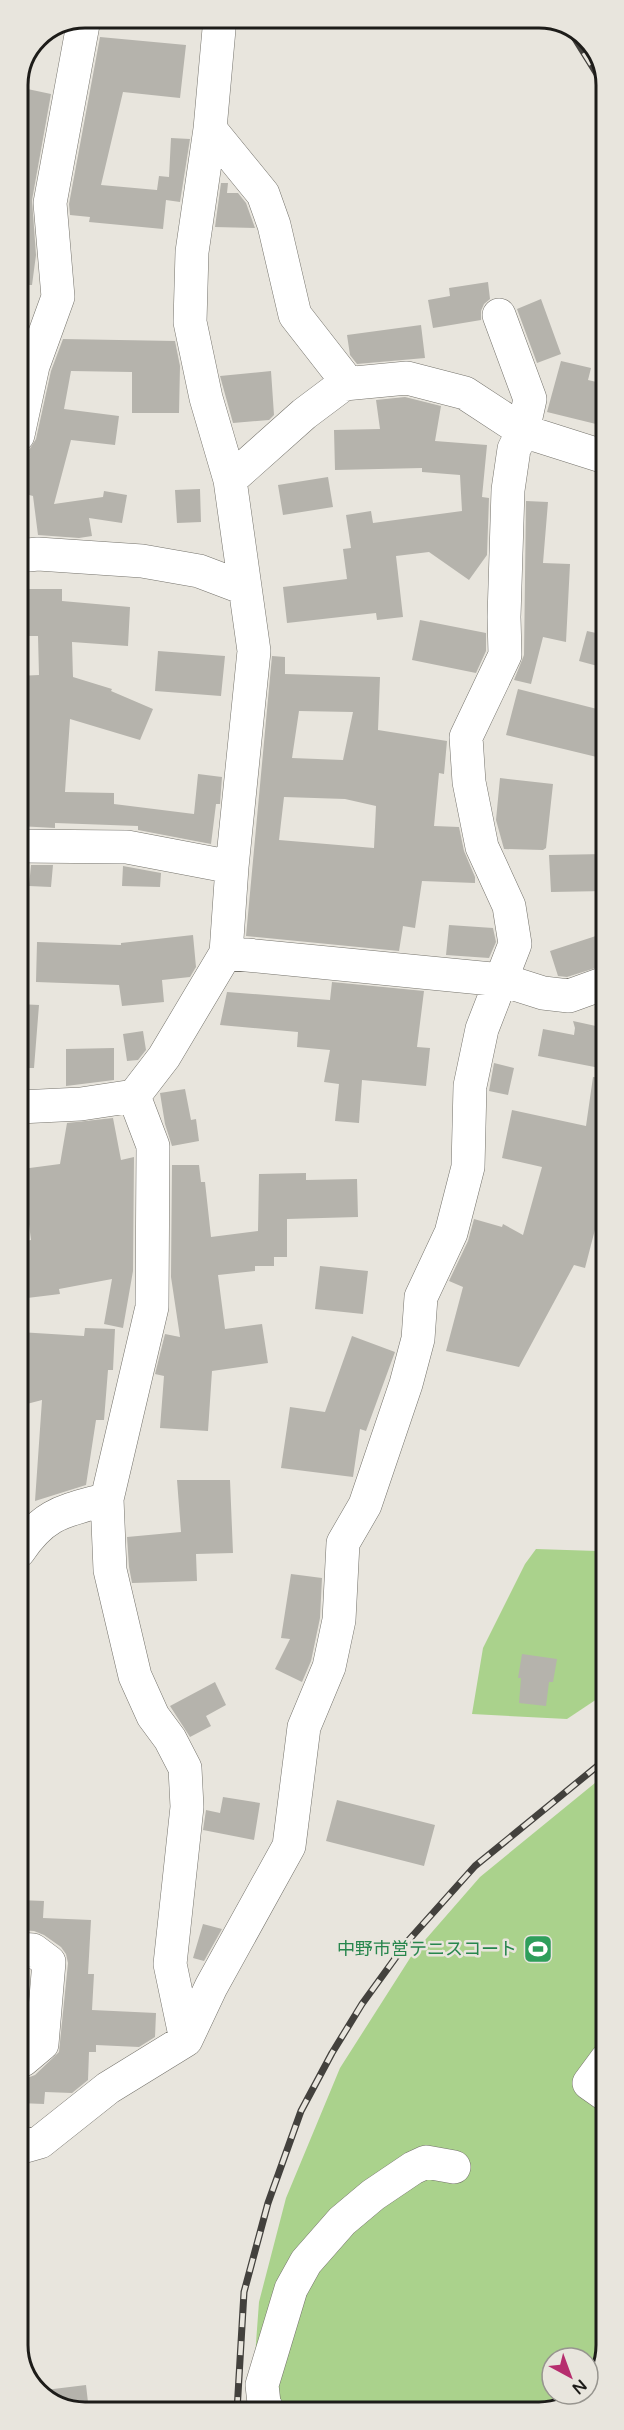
<svg xmlns="http://www.w3.org/2000/svg" width="624" height="2430" font-family="'Varela Round','Noto Sans JP',sans-serif">
	<style>
		.green { fill: #aad28c }
		.building { fill: #b5b3ac; fill-rule: evenodd }
		.lines { fill: none; stroke-linecap: round; stroke-linejoin: round }
		.minor-casing { stroke: #75736c; stroke-width: 34 }
		.minor { stroke: #fff; stroke-width: 33 }
		.rail-casing { stroke: #43413d; stroke-width: 7 }
		.rail { stroke: #e8e5dd; stroke-width: 4.5; stroke-dasharray: 14; stroke-linecap: butt }
		.labels { text-anchor: middle; dominant-baseline: central; stroke-width: 5; stroke-linejoin: round; paint-order: stroke }
		.leisure-label { font-size: 18px; fill: #27864d; stroke: #e8e5dd; text-anchor: end }
		.rim { fill: none; stroke: #1d1c19; stroke-width: 3 }
	</style>
	<rect width="100%" height="100%" fill="#e8e5dd"/>
	<path class="green" d="M536 1549 597 1551 606 1557V1693L567 1719 472 1714 483 1648 525 1564Z
		M606 1774V2345L590 2389 588 2390V2358H552V2394H581L552 2411H251L259 2302 286 2198 340 2068 412 1955 480 1877Z"/>
	<path class="building" d="M100 37 186 45 180 98 123 92 101 185 157 190 159 176 169 177 171 138 190 139 180 202 166 200 163 229 89 222 90 217 70 215 69 204Z
		M18 87 51 94 32 200 36 255 32 285H18Z
		M221 183H228L227 193H238L246 203 255 228 215 227Z
		M488 282 490 299 484 304 481 311V320L433 328 428 300 450 296 449 288Z
		M541 299 561 354 537 363 517 309Z
		M421 325 425 358 357 364 350 355 347 335Z
		M63 339 175 341 180 366 179 413H132V372L71 371 64 409 119 416 115 445 71 440 54 504 103 497 104 491 127 495 122 523 89 518 92 536 79 538 38 535 33 496 18 492 29 450 36 439 51 371Z
		M561 361 591 368 588 380 605 384V406L600 425 547 412Z
		M271 371 274 415 269 420 233 423 220 376Z
		M405 397 441 406 435 441 487 445 482 497 489 498 487 555 469 580 429 552 396 556 403 617 377 620 376 613 287 623 283 587 347 579 343 549 351 548 346 515 371 511 373 523 462 511 460 475 422 472V468L335 470 334 430 380 429 376 400Z
		M328 477 333 507 283 515 278 485Z
		M200 489 201 522 177 523 175 490Z
		M526 501 548 502 543 563 570 564 566 642 543 637 531 684 514 680 524 655Z
		M18 589H62V601L130 607 128 646 72 642 73 677 112 689 111 691 153 709 140 740 70 719 65 792 114 793V804L194 814 198 774 222 777 220 804H216L211 844 138 830V826L55 823V828L18 826V676L39 675 38 636H18Z
		M420 620 486 633V651L476 673 412 660Z
		M587 631 605 635V668L579 661Z
		M158 651 225 656 221 696 155 691Z
		M272 656 285 657V674L380 677 378 730 447 741 444 774 439 773 434 826 459 827 464 851 475 877V883L422 881 415 928 403 926 399 951 246 936ZM299 711 353 712 343 760 292 758ZM284 797 345 799 376 806 374 848 279 840Z
		M518 689 605 711V759L506 735Z
		M500 778 553 784 546 848 543 850 504 849 496 820Z
		M605 854V891L551 892 549 855Z
		M31 865H53L51 887 29 886Z
		M123 866 161 873 160 887 122 886Z
		M449 925 493 928 496 942 489 958 446 955Z
		M605 933V965L567 977 558 976 550 951Z
		M193 935 196 967 190 977 162 980 164 1002 122 1006 119 985 36 982 37 942 121 945V943Z
		M332 982 424 991 417 1047 430 1048 426 1086 362 1080 359 1123 335 1121 339 1084 324 1082 330 1050 297 1047 298 1032 220 1025 227 992 330 1000Z
		M18 1004 39 1005 34 1068H19Z
		M573 1021 605 1028V1069L538 1056 543 1029 574 1035 575 1028Z
		M143 1031 146 1050 138 1060 127 1061 123 1034Z
		M114 1048V1080L66 1086V1049Z
		M494 1063 514 1068 508 1095 489 1091Z
		M593 1077 605 1078V1191L585 1268 574 1265 519 1367 446 1351 463 1287 449 1281 468 1241 474 1219 502 1227 503 1224 523 1235 542 1167 502 1158 512 1110 586 1126Z
		M185 1089 191 1120 196 1119 199 1141 172 1146 165 1124 160 1093Z
		M113 1118 121 1160 134 1157 133 1271 123 1328 104 1324 112 1279 59 1289 60 1294 19 1299V1242L31 1240 22 1169 60 1164 67 1123Z
		M172 1165H199L201 1182H205L211 1237 258 1231 259 1174 306 1173V1180L357 1179 358 1217 287 1219V1257H274V1266H255V1271L218 1275 225 1329 262 1324 268 1363 212 1371 208 1431 160 1428 164 1376 155 1374 165 1334 180 1337 171 1277Z
		M320 1266 368 1271 363 1314 315 1309Z
		M85 1328 115 1329 113 1370H108L104 1420H96L86 1485 35 1501 42 1400 19 1406V1332L84 1336Z
		M352 1336 395 1352 366 1431 360 1429 353 1477 281 1468 290 1407 325 1412Z
		M177 1480H230L233 1553 196 1554 197 1581 132 1583 129 1567 127 1537 181 1532Z
		M291 1574 322 1578 320 1618 311 1661 302 1682 275 1669 290 1639 281 1638Z
		M522 1654 557 1659 553 1682H549L546 1706 519 1703 521 1678H518Z
		M215 1682 226 1705 206 1716 211 1726 190 1737 170 1706Z
		M223 1797 260 1803 254 1840 203 1830 206 1810 220 1813Z
		M337 1800 435 1825 424 1866 326 1841Z
		M19 1900 44 1901 43 1918 91 1920 88 1974H94L92 2010 156 2013 155 2037 139 2047 96 2045V2052H89L88 2080 72 2093 45 2092 44 2104 19 2103V2078H27L35 2075 59 2052 68 1963 66 1954 61 1947 44 1935 34 1931 19 1930Z
		M203 1924 222 1929 204 1961 193 1958Z
		M19 1968 29 1971 24 2035 19 2039Z
		M86 2385 89 2411H77L37 2391Z"/>
	<g class="lines">
		<g class="minor-casing">
			<path id="minor" d="M210 129 263 194 274 225 295 315 348 383
				M18 435 33 366 58 297 50 203 84 19
				M230 480 304 414 344 384 407 378 465 393 523 431 605 457
				M18 556 38 554 142 561 199 571 244 588
				M18 846 127 847 232 867
				M226 953 502 980 543 993 569 996 605 983
				M19 1107 81 1104 134 1096
				M19 1551C45 1512 65 1511 107 1499
				M19 1949 33 1950 49 1962 42 2044 23 2060 19 2059
				M186 2040 170 1964 187 1807 185 1768 170 1739 153 1716 135 1676 110 1570 107 1499 152 1307 153 1146 134 1096 164 1057 226 953 232 867 254 651 230 480 206 398 190 322 192 252 210 129 220 18
				M606 2060 589 2083 606 2095
				M19 2148 40 2142 108 2088 186 2040 211 1987 289 1846 304 1727 329 1667 339 1620 343 1543 365 1505 406 1384 418 1339 421 1297 451 1233 468 1167 470 1086 482 1029 515 944 509 906 482 847 469 782 466 737 505 655 504 617 508 490 514 449 523 431 530 399 499 315
				M268 2411 264 2403 262 2385 291 2289 306 2262 342 2221 373 2195 413 2168 426 2162 454 2167"/>
		</g>
		<use href="#minor" class="minor"/>
		<g class="rail-casing">
			<path id="rail" d="M569 29 605 87
				M237 2411 244 2292 268 2203 301 2111 332 2053 362 2004 407 1942 475 1866 606 1759"/>
		</g>
		<use href="#rail" class="rail"/>
	</g>
	<defs>
		<g id="stadium-square" transform="scale(1.5)"><rect x="-9" y="-9" width="18" height="18" rx="4" fill="#2e9e5b" stroke="#e8e5dd"/><path d="M0-5a6.5 5 0 1 0 0 10a6.5 5 0 1 0 0-10ZM-3.5-1.8h7v3.6h-7Z" fill="#fff"/></g>
	</defs>
	<g fill-rule="evenodd">
		<use href="#stadium-square" x="538" y="1949"/>
	</g>
	<g class="labels">
		<g class="leisure-label">
			<text x="517" y="1949">中野市営テニスコート</text>
		</g>
	</g>
	<path d="M0 0H624V2430H0ZM85 28H539A57 57 0 0 1 596 85V2345A57 57 0 0 1 539 2402H85A57 57 0 0 1 28 2345V85A57 57 0 0 1 85 28Z" fill="#e8e5dd" fill-rule="evenodd"/>
	<path class="rim" d="M85 28H539A57 57 0 0 1 596 85V2345A57 57 0 0 1 539 2402H85A57 57 0 0 1 28 2345V85A57 57 0 0 1 85 28Z"/>
	<g transform="translate(570 2376) rotate(139)"><circle r="28" fill="#e8e5dd" stroke="#97958f" stroke-width="1.5"/>
	<path d="M0-4.5L10 22L0 15L-10 22Z" fill="#b62e6e"/>
	<text y="-9" font-size="16" font-weight="bold" text-anchor="middle" fill="#1d1c19">N</text>
	</g>
</svg>
